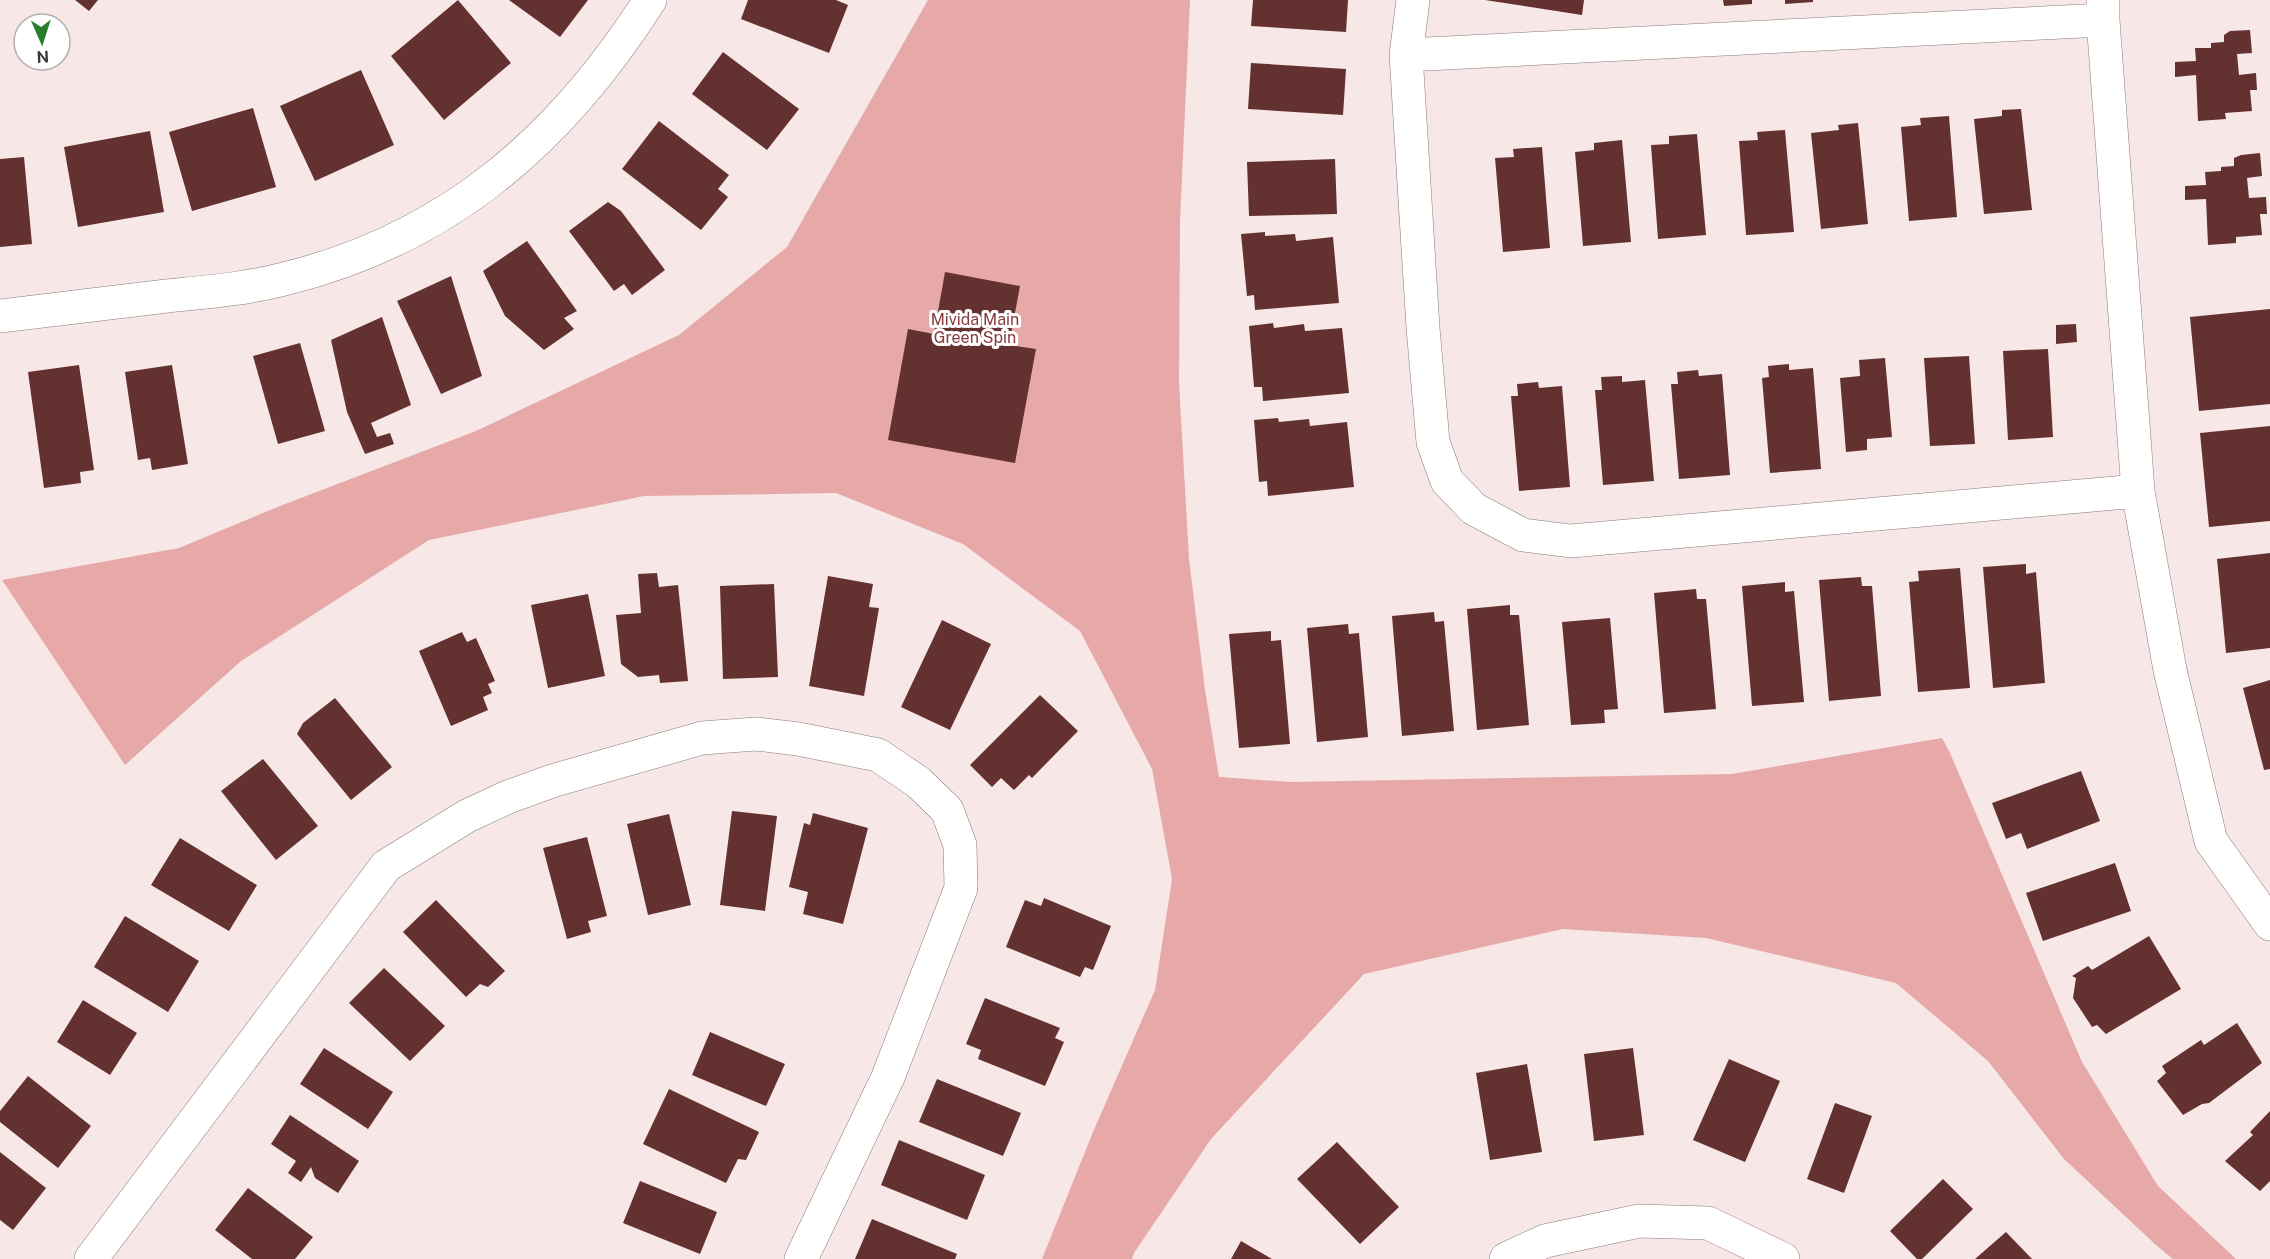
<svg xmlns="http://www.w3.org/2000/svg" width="2270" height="1259" font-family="'Public Sans',sans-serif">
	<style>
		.green { fill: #e6a9a7 }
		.building { fill: #643131 }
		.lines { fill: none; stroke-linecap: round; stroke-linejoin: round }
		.street-casing { stroke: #897b7a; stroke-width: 34 }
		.street { stroke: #fff; stroke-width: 33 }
		.labels { text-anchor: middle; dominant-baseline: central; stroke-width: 6; stroke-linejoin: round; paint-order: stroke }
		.park-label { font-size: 16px; fill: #853a3b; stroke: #fff }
	</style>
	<rect width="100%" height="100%" fill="#f7e7e6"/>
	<path class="green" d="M928 0H1190L1180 221 1179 383 1189 559 1205 690 1219 777 1291 782 1732 774 1942 738 1950 753 2082 1062 2158 1186 2236 1259H2173L2156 1245 2064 1159 1988 1061 1896 983 1706 938 1563 929 1364 974 1211 1139 1134 1253 1132 1259H1042L1093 1132 1155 990 1172 879 1152 769 1080 631 963 544 836 493 644 496 429 540 241 661 125 765 2 580 179 548 280 506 476 431 679 335 787 247Z"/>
	<path class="building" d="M75 0H98L89 11Z
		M458 0 511 63 444 120 391 56Z
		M509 0H588L560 37Z
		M748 0H836L848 5 829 53 741 19Z
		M1253 0H1348L1346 32 1251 26Z
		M1485 0H1584L1582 15Z
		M1723 0H1752V4L1724 6Z
		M1785 0H1813V2L1785 4Z
		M2250 30 2252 53 2237 54 2239 75 2256 73 2257 90H2250L2252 111 2225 113 2226 119 2198 121 2196 75 2175 77V62L2196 61 2195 48H2211V43L2224 42V35L2230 31Z
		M723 52 799 109 767 150 692 94Z
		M1251 63 1346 69 1343 115 1248 109Z
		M361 70 394 145 315 181 280 106Z
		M253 108 276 187 192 211 169 132Z
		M2021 109 2032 210 1984 214 1974 119 2002 116V110Z
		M1949 116 1957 217 1909 221 1901 127 1921 125 1920 118Z
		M659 121 729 175 718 189 728 197 701 230 622 169Z
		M1858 123 1868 224 1821 229 1811 133 1839 130 1838 125Z
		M1785 130 1794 232 1746 235 1739 141 1758 140 1757 132Z
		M150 131 164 212 78 227 64 147Z
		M1697 134 1706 235 1658 239 1651 145 1669 144V136Z
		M1622 140 1631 242 1583 246 1575 152 1594 150V143Z
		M1542 147 1550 248 1503 252 1495 158 1514 157 1513 149Z
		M2260 153 2262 176 2247 178 2249 198 2266 197 2267 214H2260L2262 235 2236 237V243L2208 245 2206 199 2185 200V186L2206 185 2205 172 2221 171V167L2234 166V158L2241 155Z
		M24 157 32 244 0 247V159Z
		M1335 159 1337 214 1249 216 1247 162Z
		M608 202 621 211 665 270 632 295 624 284 614 291 569 231Z
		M1265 232V236L1295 234 1296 241 1333 237 1339 303 1255 310 1254 295 1247 296 1241 234Z
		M527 241 577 311 564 318 574 329 544 350 505 316 483 271Z
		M945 272 1020 286 1009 345 1036 349 1015 463 888 440 908 329 934 334Z
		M451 276 482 376 441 394 397 301Z
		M2270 309V404L2199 411 2190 317Z
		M382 317 411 405 371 423 377 437 390 433 394 444 365 454 347 412 331 340Z
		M1273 323 1274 328 1304 324 1305 331 1342 328 1349 393 1263 401 1262 387H1254L1249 326Z
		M2076 324 2077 342 2056 344V325Z
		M300 343 325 431 278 444 253 356Z
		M2048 349 2053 437 2008 440 2003 351Z
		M1969 356 1975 444 1930 446 1924 358Z
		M1885 358 1892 437 1867 439V450L1846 452 1840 378 1860 376 1859 360Z
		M1789 364V370L1813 368 1821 469 1770 473 1762 378 1769 377 1768 366Z
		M79 365 94 470 80 472 81 483 44 488 28 372Z
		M172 365 188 464 152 470 150 458 138 460 125 372Z
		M1698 370 1699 376 1722 374 1730 475 1679 479 1671 384H1678L1677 372Z
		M1622 376V382L1645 380 1654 481 1603 485 1595 390H1602L1601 377Z
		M1538 382 1539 388 1562 386 1570 487 1519 491 1511 396H1518L1517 384Z
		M1278 418 1279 422 1309 419 1310 426 1347 422 1354 487 1268 496 1267 481 1259 482 1254 420Z
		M2270 426V521L2209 527 2200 433Z
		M2270 553V648L2226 653 2217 559Z
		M2026 564V574L2036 572 2045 683 1993 688 1983 567Z
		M1960 568 1970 688 1918 692 1909 582 1919 581 1918 571Z
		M657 573 659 587 678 585 688 681 660 683 659 675 638 677 621 664 616 615 641 613 638 574Z
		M828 576 873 584 869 607 879 608 864 696 809 686Z
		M1861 577 1862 586H1872L1881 696 1829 701 1819 580Z
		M1785 582V592L1794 591 1804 702 1752 706 1742 586Z
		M774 584 778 677 723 679 720 586Z
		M1696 589 1697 599H1706L1716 709 1664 713 1654 593Z
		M588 594 605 676 548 688 531 605Z
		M1510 605V615H1519L1529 725 1477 730 1467 609Z
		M1434 612 1435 622 1444 621 1454 731 1402 736 1392 616Z
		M1610 618 1618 709 1604 710 1605 723 1571 725 1562 622Z
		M942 620 991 644 950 730 901 707Z
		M1348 624 1349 634 1359 633 1368 737 1317 742 1307 628Z
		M1271 631V641L1281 640 1290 744 1239 748 1229 634Z
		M462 632 467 642 476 638 495 681 488 684 492 693 483 697 488 710 451 726 419 651Z
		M2270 680V769L2264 770 2243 688Z
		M1040 695 1078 731 1032 778 1029 775 1014 790 1001 778 992 787 970 765Z
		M335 698 392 767 351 800 297 734 303 723Z
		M263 759 318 826 276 860 221 791Z
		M2081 771 2100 821 2027 849 2021 833 2006 839 1992 803Z
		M732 811 777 816 765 911 720 905Z
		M813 813 868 828 843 924 803 914 808 892 789 887 804 823 810 825Z
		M669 814 691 905 648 915 627 824Z
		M587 837 607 916 588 921 591 932 567 939 543 848Z
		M180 838 257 885 229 931 151 885Z
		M2115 863 2131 911 2043 941 2026 893Z
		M1044 898 1111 926 1093 970 1085 967 1080 977 1006 947 1025 900 1041 906Z
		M436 900 505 971 488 987 480 984 466 997 403 932Z
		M125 916 199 961 168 1012 94 967Z
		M2149 936 2181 989 2106 1034 2097 1025 2092 1027 2073 998 2076 978 2072 976 2088 966 2092 970Z
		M384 968 445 1026 410 1061 349 1003Z
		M985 998 1060 1028 1055 1038 1064 1042 1045 1086 978 1059 981 1050 966 1044Z
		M83 1000 137 1033 110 1075 57 1042Z
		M2237 1023 2262 1063 2209 1103 2202 1104 2183 1115 2157 1081 2166 1073 2162 1066 2201 1040 2204 1045Z
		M710 1032 785 1064 766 1106 692 1075Z
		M324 1048 393 1092 368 1129 300 1084Z
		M1633 1048 1644 1135 1594 1141 1584 1054Z
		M1729 1059 1780 1081 1745 1162 1693 1140Z
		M1527 1064 1542 1152 1490 1160 1476 1073Z
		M28 1076 91 1126 58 1168 0 1122V1111Z
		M937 1079 1021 1113 1003 1156 919 1122Z
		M669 1089 759 1132 746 1160 738 1159 726 1183 643 1144Z
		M1835 1103 1872 1116 1844 1193 1807 1179Z
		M2270 1111V1181L2260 1191 2225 1161 2253 1135 2250 1132Z
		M290 1115 359 1161 338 1193 315 1178 311 1167 301 1182 288 1173 296 1161 271 1144Z
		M899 1140 985 1175 967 1220 881 1185Z
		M1337 1142 1399 1207 1360 1244 1297 1179Z
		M0 1152 46 1188 13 1230 0 1220Z
		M1943 1179 1973 1209 1922 1259H1917L1890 1231Z
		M640 1181 717 1212 700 1254 623 1223Z
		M248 1188 313 1237 295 1259H252L215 1230Z
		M872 1219 957 1254 955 1259H855Z
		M2006 1232 2032 1259H1975Z
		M1241 1241 1272 1259H1231Z"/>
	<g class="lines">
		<g class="street-casing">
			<path id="street" d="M1413 0 1406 55 1423 328 1433 442 1447 481 1474 509 1523 535 1571 541 2138 491
				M2103 0V20L2138 491 2170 670 2211 841 2270 924
				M1406 55 2103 20
				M0 316C56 309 111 303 167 296 206 292 246 289 284 279 448 239 561 140 650 0
				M91 1259 386 866 467 816 508 797 552 781 702 738 756 734 798 739 878 755 918 782 947 810 960 845 961 888 888 1077 801 1259
				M1506 1259 1545 1241 1639 1221 1708 1223 1783 1259"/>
		</g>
		<use href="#street" class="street"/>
	</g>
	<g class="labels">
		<g class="park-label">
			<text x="975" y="319">Mivida Main<tspan x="975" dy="18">Green Spin</tspan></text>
		</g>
	</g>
	<g transform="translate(42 42) rotate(177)"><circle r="28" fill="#ffffff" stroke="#b1afaf" stroke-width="1.5"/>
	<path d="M0-4.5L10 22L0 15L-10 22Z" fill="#277e2c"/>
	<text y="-9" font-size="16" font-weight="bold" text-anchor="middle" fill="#3c3636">N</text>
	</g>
</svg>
